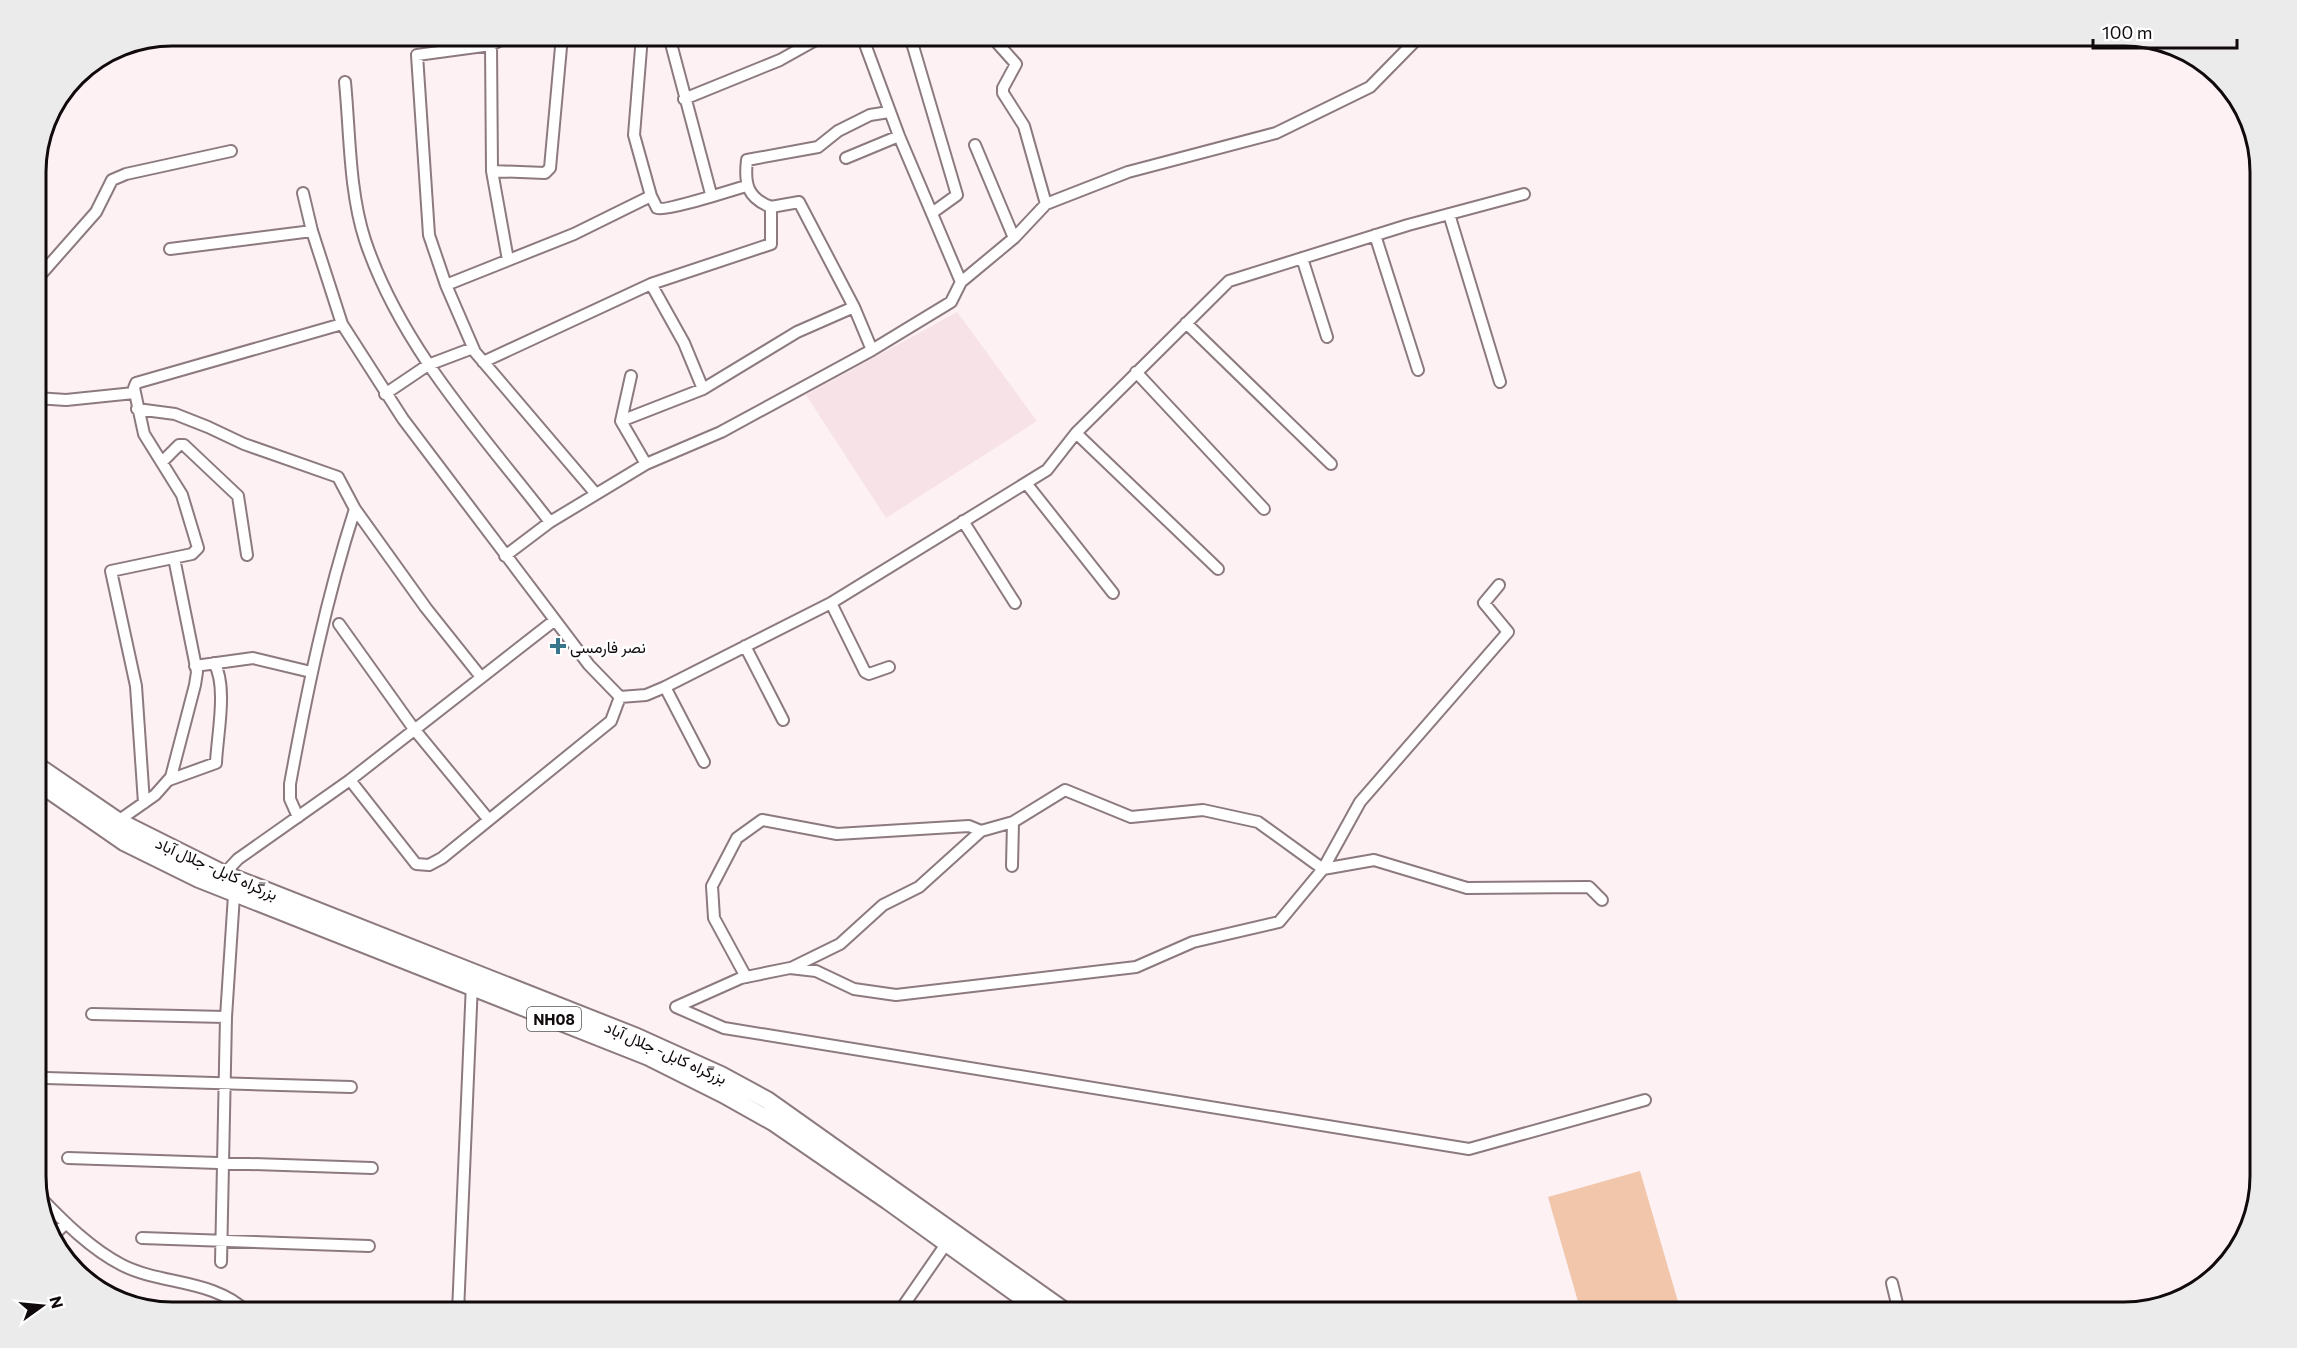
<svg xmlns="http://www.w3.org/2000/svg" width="2297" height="1348" font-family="Commissioner,Vazirmatn,sans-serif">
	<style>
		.built { fill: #f7e2e7 }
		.green { fill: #f1c6aa }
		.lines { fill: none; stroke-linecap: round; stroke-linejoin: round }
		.minor-casing { stroke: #8c7a7e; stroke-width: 14 }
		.trunk-casing { stroke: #8c7a7e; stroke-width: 20 }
		.minor { stroke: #fff; stroke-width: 10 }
		.trunk { stroke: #fff; stroke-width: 16 }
		.poi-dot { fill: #38768c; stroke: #fff; stroke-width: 2 }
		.labels { text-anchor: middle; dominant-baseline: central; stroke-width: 5; stroke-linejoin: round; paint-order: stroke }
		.shield { fill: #fff; stroke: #585455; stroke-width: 1.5 }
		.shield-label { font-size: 15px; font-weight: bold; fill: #110a0c }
		.poi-label { font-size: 16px; fill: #110a0c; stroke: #fff; text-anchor: start }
		.street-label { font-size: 16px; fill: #110a0c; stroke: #fff }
		.rim { fill: none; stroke: #110a0c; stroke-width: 3 }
	</style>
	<rect width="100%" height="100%" fill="#fdf1f4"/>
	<path class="built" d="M957 312 1037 421 886 518 806 395Z"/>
	<path class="green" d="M1640 1171 1681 1312H1581L1548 1197Z"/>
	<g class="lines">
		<g class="minor-casing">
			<path id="minor" d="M509 36 491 45 417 55 429 235 446 285 475 352 596 494
				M642 36 634 135 651 196 657 208C664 212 732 190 746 186
				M669 36 711 194
				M862 36 899 136 961 282
				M910 36 957 195 932 213
				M991 36 1016 64 1003 88V93L1024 126 1046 204
				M491 45 492 171 508 260
				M345 82C350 133 349 191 365 240 401 348 482 434 550 522
				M684 99 780 60 823 36
				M975 145 1014 238
				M846 158 899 136
				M492 171 545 173 550 168 562 36
				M303 193 312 231 342 324 403 419 589 665 620 697 646 695 665 687 831 603 1047 470 1076 433 1229 281 1408 225 1524 194
				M771 207C748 198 744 185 747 160L818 147 838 131 870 115 889 112
				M1449 214 1500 382
				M1375 235 1418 370
				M170 249 312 231
				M1302 258 1327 337
				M36 280 96 212 112 180 126 174 231 151
				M651 284 684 343 703 389
				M446 285 574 234 651 196
				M1186 323 1331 464
				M483 362 651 284 771 244V207L799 202 854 307 872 350
				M1136 372 1264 509
				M631 376 621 421 646 464
				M385 394 428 365 473 348
				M36 398 66 400 134 393
				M137 409 175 414 208 427 244 444 338 477 355 509 426 608 481 677
				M621 421 703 389 797 332 854 307
				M1076 433 1218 569
				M162 462 179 445H184L238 496 247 555
				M1026 483 1113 593
				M963 521 1015 603
				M505 556 550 522 646 464 721 432 872 350 951 302 961 282 1014 238 1046 204 1128 172 1276 133 1370 87 1420 36
				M831 603 865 672 869 674 889 667
				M339 624 414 729 489 820
				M745 646 783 720
				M195 666 253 658 311 672
				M665 687 704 762
				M169 780 216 763C217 736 228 686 214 663
				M350 780 416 864 429 865 442 858 611 721 620 697
				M144 803 136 686 111 571 192 554 198 548 182 495 144 434 134 388 136 383 342 324
				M298 817 290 799V784C307 691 326 599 355 509
				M118 821 155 795 171 777 195 685 197 672 174 558
				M1012 866 1013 822 1065 790 1131 817 1203 810 1258 822 1323 869 1360 802 1508 632 1484 603 1499 585
				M224 874 238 859 350 780 555 620
				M1602 900 1589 887 1467 888 1374 860 1323 869 1279 922 1193 942 1136 967 896 995 854 989 816 971 790 968 741 978 676 1007 724 1028 1469 1149 1645 1100
				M791 968 840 944 883 905 919 887 981 831 1013 822
				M746 977 714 918 712 886 737 838 762 820 837 834 969 826 981 831
				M92 1014 226 1017
				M46 1078 351 1087
				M68 1158 372 1168
				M40 1197C64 1222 91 1249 122 1265 161 1285 214 1279 247 1312
				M52 1237 66 1223
				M142 1238 369 1246
				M221 1262 226 1017 234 895
				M1892 1283 1899 1312
				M458 1312 472 983
				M899 1312 946 1244"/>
		</g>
		<g class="trunk-casing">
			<path id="trunk" d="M36 765 118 821 224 874 637 1037 721 1075 767 1100 1066 1312
				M36 781 124 842 199 879 649 1057 723 1094 773 1122 888 1201 1042 1312"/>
		</g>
		<use href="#minor" class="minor"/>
		<use href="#trunk" class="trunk"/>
	</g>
	<path class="poi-dot" d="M555 637h6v6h6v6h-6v6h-6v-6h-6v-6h6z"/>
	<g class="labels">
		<rect class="shield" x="527" y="1007" width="54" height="24" rx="4.5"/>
		<g class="shield-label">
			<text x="554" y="1019">NH08</text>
		</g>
		<g class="poi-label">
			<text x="570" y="646">نصر فارمسی</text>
		</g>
		<g class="street-label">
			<text transform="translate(217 868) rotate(24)">بزرگراه کابل- جلال آباد</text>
			<text transform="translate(666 1052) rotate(24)">بزرگراه کابل- جلال آباد</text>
		</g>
	</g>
	<path d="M0 0H2297V1348H0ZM172 46H2124A126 126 0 0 1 2250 172V1176A126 126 0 0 1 2124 1302H172A126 126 0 0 1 46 1176V172A126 126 0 0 1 172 46Z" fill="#ecebec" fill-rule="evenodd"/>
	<path class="rim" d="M172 46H2124A126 126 0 0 1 2250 172V1176A126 126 0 0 1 2124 1302H172A126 126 0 0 1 46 1176V172A126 126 0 0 1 172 46Z"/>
	<g transform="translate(42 1306) rotate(75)" stroke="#ffffff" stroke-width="4.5" paint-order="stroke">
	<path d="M0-4.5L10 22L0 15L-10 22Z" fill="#110a0c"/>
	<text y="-9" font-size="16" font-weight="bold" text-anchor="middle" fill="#110a0c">N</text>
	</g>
	<path d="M2093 39v9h144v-9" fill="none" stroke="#110a0c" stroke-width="3"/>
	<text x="2102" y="39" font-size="18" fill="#110a0c" stroke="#ffffff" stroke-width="4.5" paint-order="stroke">100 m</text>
</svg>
